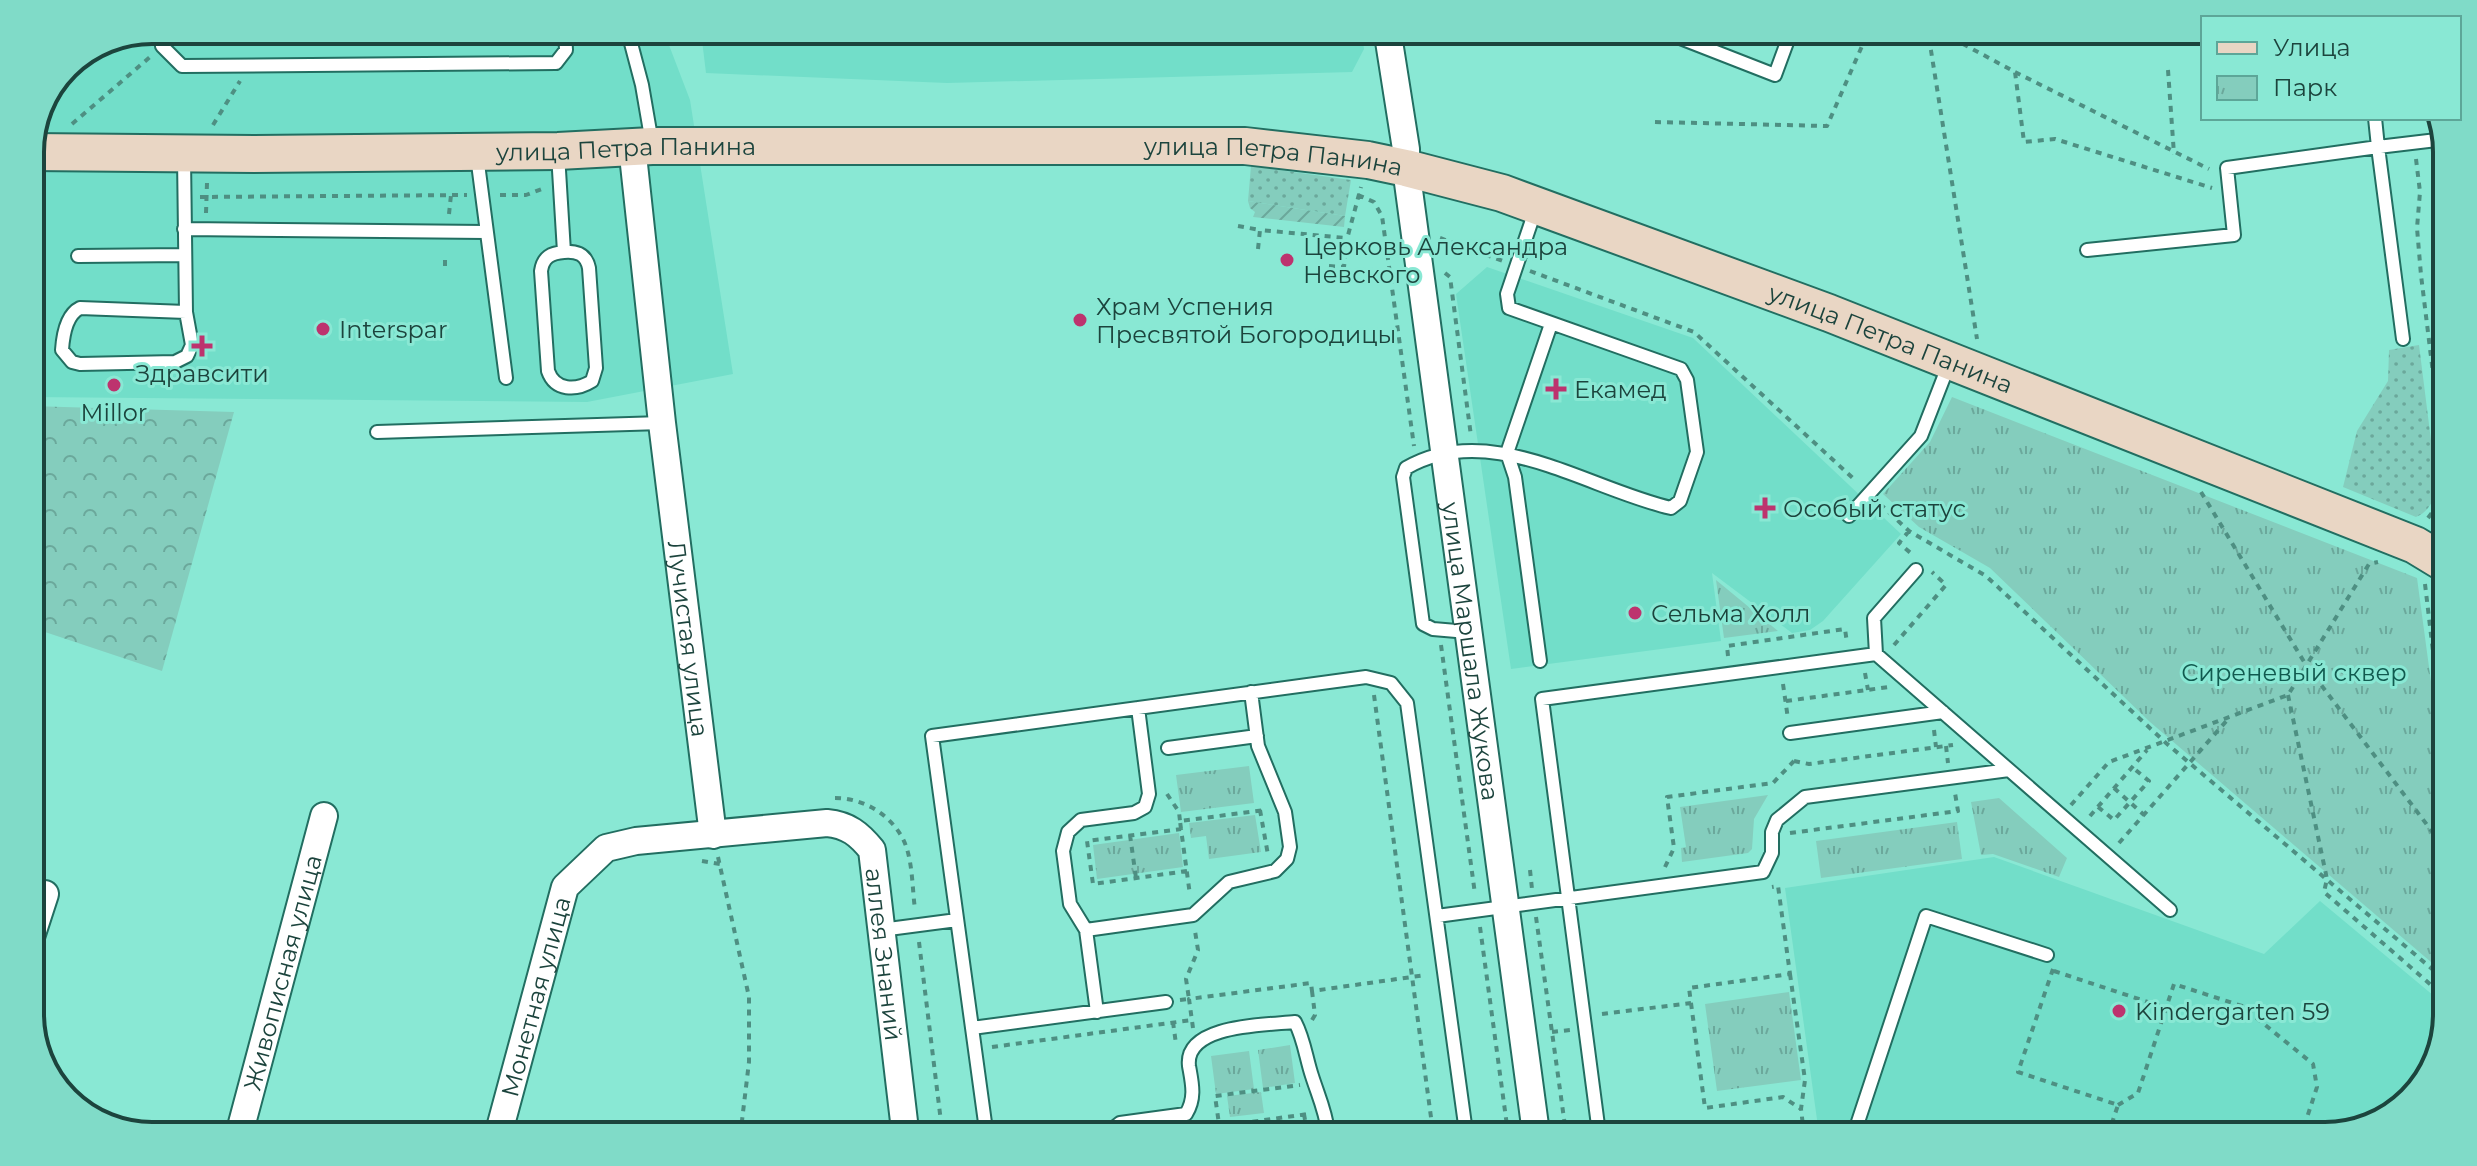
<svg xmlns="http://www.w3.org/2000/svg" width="2477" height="1166" font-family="Montserrat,sans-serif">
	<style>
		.built { fill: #72dec9 }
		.grass { fill: url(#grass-dots) }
		.forest { fill: url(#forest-crowns) }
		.park { fill: url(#park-tufts) }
		.garden { fill: url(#garden-furrows) }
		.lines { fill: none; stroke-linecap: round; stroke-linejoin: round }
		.lane-casing { stroke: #226e61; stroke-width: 16 }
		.street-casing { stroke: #226e61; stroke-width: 30 }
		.secondary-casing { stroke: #226e61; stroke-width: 40 }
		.path { stroke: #4e8f82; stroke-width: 4; stroke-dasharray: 6 6; stroke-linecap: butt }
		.lane { stroke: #fff; stroke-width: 12 }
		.street { stroke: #fff; stroke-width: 26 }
		.secondary { stroke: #e9d6c4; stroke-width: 36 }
		.poi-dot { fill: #bd336e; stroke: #89e8d4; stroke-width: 3 }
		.labels { text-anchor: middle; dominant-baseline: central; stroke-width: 6; stroke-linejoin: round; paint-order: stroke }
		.street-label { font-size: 24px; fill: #1c443d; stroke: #89e8d4 }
		.poi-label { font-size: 24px; fill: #1c443d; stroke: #89e8d4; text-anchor: start }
		.park-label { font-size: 24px; fill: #115a4f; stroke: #89e8d4 }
		.rim { fill: none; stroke: #1c443d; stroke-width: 4 }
	</style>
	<defs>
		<pattern id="grass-dots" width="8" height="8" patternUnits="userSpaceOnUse" patternTransform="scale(2)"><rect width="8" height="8" fill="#84cdbd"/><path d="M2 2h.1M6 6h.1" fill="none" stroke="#6ba89b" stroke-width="1.8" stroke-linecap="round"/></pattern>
		<pattern id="forest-crowns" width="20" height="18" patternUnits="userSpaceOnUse" patternTransform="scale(2)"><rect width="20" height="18" fill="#84cdbd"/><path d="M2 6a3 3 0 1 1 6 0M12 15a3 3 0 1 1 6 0" fill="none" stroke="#6ba89b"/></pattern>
		<pattern id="park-tufts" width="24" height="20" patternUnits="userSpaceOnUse" patternTransform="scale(2)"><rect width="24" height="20" fill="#84cdbd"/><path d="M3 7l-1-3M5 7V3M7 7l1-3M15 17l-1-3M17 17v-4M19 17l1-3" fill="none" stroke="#6ba89b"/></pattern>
		<pattern id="garden-furrows" width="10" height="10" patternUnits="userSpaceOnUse" patternTransform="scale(2)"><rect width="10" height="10" fill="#84cdbd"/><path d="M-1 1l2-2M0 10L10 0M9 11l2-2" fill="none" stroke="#6ba89b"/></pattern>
	</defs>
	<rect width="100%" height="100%" fill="#89e8d4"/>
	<path class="built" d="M152 30 664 32 690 100 733 374 587 402 30 397V144L66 65Z
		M701 32 1362 35 1364 49 1352 72 947 83 706 73Z
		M1487 267 1693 338 1901 534 1823 621 1810 630 1792 633 1712 573 1721 641 1511 669 1456 294Z
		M1994 857 2264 954 2320 901 2434 996 2438 1026V1061L2393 1115 2326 1136 1819 1134 1785 888Z"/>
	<path class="grass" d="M1251 166 1351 180 1345 216 1248 201Z
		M2419 345 2437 488C2434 501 2428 512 2416 517L2343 487 2357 431 2388 381 2389 350Z"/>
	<path class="forest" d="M30 406 234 412 162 671 30 627Z"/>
	<path class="park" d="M1952 397 2417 578 2441 756 2438 968 2150 722 1990 568 1919 527 1883 494 1930 442Z
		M1716 580 1778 631 1724 638Z
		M1249 766 1254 803 1181 812 1176 775Z
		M1768 795 1754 819 1752 849 1748 853 1682 862 1681 848 1686 847 1680 807Z
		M1999 798 2067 858 2059 877 1993 854 1981 855 1971 802Z
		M1255 815 1261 852 1209 859 1206 836 1191 838 1189 823Z
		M1957 822 1962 859 1821 878 1816 841Z
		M1179 833 1183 867 1097 879 1093 845Z
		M1789 992 1801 1080 1717 1091 1705 1004Z
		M1290 1045 1295 1083 1263 1088 1258 1050Z
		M1249 1051 1254 1089 1216 1094 1211 1056Z
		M1261 1092 1264 1113 1230 1117 1227 1096Z"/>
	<path class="garden" d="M1248 201 1345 216 1344 227 1253 217 1255 212 1250 208Z"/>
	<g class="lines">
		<g class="lane-casing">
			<path id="lane" d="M167 30 162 46 182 66 556 63 566 50 565 32
				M628 32 642 85 652 143
				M1675 36 1775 75 1789 37
				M2375 118 2378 147 2445 139
				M558 154 564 252C551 253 543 257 541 271L548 371C555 391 576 391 592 381L596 368 589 268C586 254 577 251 564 252
				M477 156 506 378
				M184 157 186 312 192 345 187 356 175 362 80 364 72 362 62 350C63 335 66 315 80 308L186 312
				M184 229 486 232
				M2087 250 2234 235 2227 168 2378 147 2403 339
				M78 256 185 255
				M377 432 662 423
				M1849 516 1921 436 1949 364
				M1916 570 1874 618 1876 654 2170 910
				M1468 632 1433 629 1423 624 1403 477 1406 468C1490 419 1588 489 1671 508L1680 501 1697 452 1687 380 1681 369 1509 308 1507 294 1536 208
				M1540 661 1515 477 1507 453 1551 324
				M1790 733 1943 712
				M1168 748 1257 736
				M1437 916 1763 872 1772 853V832L1777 820 1805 797 2009 770
				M881 930 957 920
				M1086 930 1193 915 1229 882 1275 871 1287 859 1290 847 1285 812 1258 746 1251 692
				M1097 1012 1086 930 1070 904 1063 851 1068 832 1081 820 1134 813 1145 807 1149 794 1138 708
				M972 1028 1166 1002
				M986 1130 932 736 1366 677 1391 683 1407 703 1466 1132
				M1110 1131 1120 1123 1186 1114C1196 1098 1192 1083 1189 1066 1184 1024 1267 1025 1295 1022 1304 1039 1306 1058 1312 1076 1318 1095 1326 1112 1328 1132
				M1599 1133 1542 699 1876 654
				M1854 1134 1926 916 2047 955"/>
		</g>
		<g class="street-casing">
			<g id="street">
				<path id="s1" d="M1388 35 1406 149V168L1536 1133"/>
				<path id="s2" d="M632 146 662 423 713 835"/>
				<path d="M30 940 45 894"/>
				<path id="s3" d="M241 1127 324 816"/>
				<path id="s4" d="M500 1128 565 887 606 848 636 841 827 823C848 825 859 834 872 850L905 1130"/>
			</g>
		</g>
		<g class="secondary-casing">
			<g id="secondary">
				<path id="s5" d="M30 152 254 154 558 151 652 146H1245L1368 160 1406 168 1502 193 1829 313 2415 545 2443 562"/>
			</g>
		</g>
		<path class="path" d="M1929 38 1977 339
			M1952 38 2015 72 2024 142 2055 139 2212 188
			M2168 70 2174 154
			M2015 72 2209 169
			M1655 122 1827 126 1866 37
			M72 124 150 57
			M213 125 240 81
			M2416 159 2420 192 2417 228 2421 275 2444 463
			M500 195H526L542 189
			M1358 195 1374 202 1382 216 1414 446
			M200 197 467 195
			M206 213 207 183
			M449 214 451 195
			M1238 226 1260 230
			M1440 238 1503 261
			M1258 249 1260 230 1346 238
			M445 266V259
			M1329 266 1344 267 1347 239 1361 187
			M1530 271 1694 332 1856 481
			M1445 273 1450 277 1471 436
			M2201 492 2306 665 2440 842
			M1880 504 1909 531 1986 576 2166 743 2438 974
			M2428 518 2443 498
			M1909 531 1899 543 1913 555
			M2425 584 2441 719
			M1441 645 1475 894
			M1894 645 1946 585 1932 572
			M1728 656 1727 646 1845 629 1847 643
			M1865 673 1868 690
			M1783 684 1788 719
			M1374 695 1433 1132
			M2288 695 2327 879 2324 892 2438 991
			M1786 701 1889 687
			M1934 730 1936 747
			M1946 746 1948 763
			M1794 761 1809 764 1953 745
			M2114 788 2144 815
			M1167 794 1179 812 1180 821
			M835 798C863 798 890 814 903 839 913 859 912 888 915 909
			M2071 805 2109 762 2288 695 2369 564 2378 562
			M2098 807 2114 820 2149 781 2132 767
			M1260 810 1268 855
			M2090 816 2147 750
			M1181 829 1180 821 1265 810
			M1790 833 1958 811 1955 793
			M1130 835 1136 878
			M2119 843 2229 718
			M718 857 749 997V1062L741 1129
			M702 861 720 864
			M1665 867 1674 848 1667 797 1773 783 1794 761
			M1530 870 1532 889
			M1187 871 1093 884 1087 841 1181 829 1190 895
			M1536 917 1566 1133
			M1480 927 1508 1133
			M919 942 942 1130
			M2053 969 2018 1072 2118 1105 2108 1135
			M2054 971 2166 1008
			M1790 974 1805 1080 1801 1109 1804 1134
			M1312 991 1315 1015 1312 1020
			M1180 1000 1189 999 1186 979 1198 950 1195 931
			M1691 1003 1705 1108 1783 1097 1801 1109
			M1602 1014 1691 1003 1689 988 1790 974 1778 886 1772 887
			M1173 1022 1176 1044
			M1193 1028 1189 999 1311 983 1312 991 1426 975
			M1552 1032 1570 1030
			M992 1047 1192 1020
			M2118 1105 2138 1093 2174 984 2242 1006 2313 1064 2317 1087 2301 1136
			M1304 1114 1307 1132
			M1193 1130 1308 1114
			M1220 1131 1215 1096 1300 1085"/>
		<use href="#lane" class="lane"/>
		<use href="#street" class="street"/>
		<use href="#secondary" class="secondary"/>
	</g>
	<g class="poi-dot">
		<circle cx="1287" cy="260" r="8"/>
		<circle cx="1080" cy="320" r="8"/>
		<circle cx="323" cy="329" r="8"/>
		<path d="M198 334h8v8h8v8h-8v8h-8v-8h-8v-8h8z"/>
		<circle cx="114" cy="385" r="8"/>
		<path d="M1552 377h8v8h8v8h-8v8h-8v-8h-8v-8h8z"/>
		<path d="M1761 496h8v8h8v8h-8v8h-8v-8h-8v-8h8z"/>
		<circle cx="1635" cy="613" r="8"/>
		<circle cx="2119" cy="1011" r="8"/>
	</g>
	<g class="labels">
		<g class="street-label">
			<text stroke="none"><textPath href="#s5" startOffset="596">улица Петра Панина</textPath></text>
			<text stroke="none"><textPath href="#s5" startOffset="1244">улица Петра Панина</textPath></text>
			<text stroke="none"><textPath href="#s5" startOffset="1892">улица Петра Панина</textPath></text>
			<text stroke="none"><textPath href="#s2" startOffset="496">Лучистая улица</textPath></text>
			<text stroke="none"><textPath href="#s1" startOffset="622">улица Маршала Жукова</textPath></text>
			<text stroke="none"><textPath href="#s4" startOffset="688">аллея Знаний</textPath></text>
			<text stroke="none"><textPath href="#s3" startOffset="160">Живописная улица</textPath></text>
			<text stroke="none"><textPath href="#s4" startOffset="136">Монетная улица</textPath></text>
		</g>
		<g class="poi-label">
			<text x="1303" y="246">Церковь Александра<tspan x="1303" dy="28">Невского</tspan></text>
			<text x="1096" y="306">Храм Успения<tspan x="1096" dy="28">Пресвятой Богородицы</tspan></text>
			<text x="339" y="329">Interspar</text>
			<text x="202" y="373" text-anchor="middle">Здравсити</text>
			<text x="1574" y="389">Екамед</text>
			<text x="114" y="412" text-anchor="middle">Millor</text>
			<text x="1783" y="508">Особый статус</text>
			<text x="1651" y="613">Сельма Холл</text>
			<text x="2135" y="1011">Kindergarten 59</text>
		</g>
		<g class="park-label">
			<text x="2294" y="672">Сиреневый сквер</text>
		</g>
	</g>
	<path d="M0 0H2477V1166H0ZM152 44H2325A108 108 0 0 1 2433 152V1014A108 108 0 0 1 2325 1122H152A108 108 0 0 1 44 1014V152A108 108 0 0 1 152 44Z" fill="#80dbc8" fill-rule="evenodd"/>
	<path class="rim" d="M152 44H2325A108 108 0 0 1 2433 152V1014A108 108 0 0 1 2325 1122H152A108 108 0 0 1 44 1014V152A108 108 0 0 1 152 44Z"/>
	<rect x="2201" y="16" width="260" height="104" fill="#89e8d4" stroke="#5da698" stroke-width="2"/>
	<rect x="2217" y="42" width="40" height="12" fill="#e9d6c4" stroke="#5da698" stroke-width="2"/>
	<text x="2273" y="56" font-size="24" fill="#1c443d">Улица</text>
	<rect x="2217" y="76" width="40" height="24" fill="url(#park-tufts)" stroke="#5da698" stroke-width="2"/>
	<text x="2273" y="96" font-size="24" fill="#1c443d">Парк</text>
</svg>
